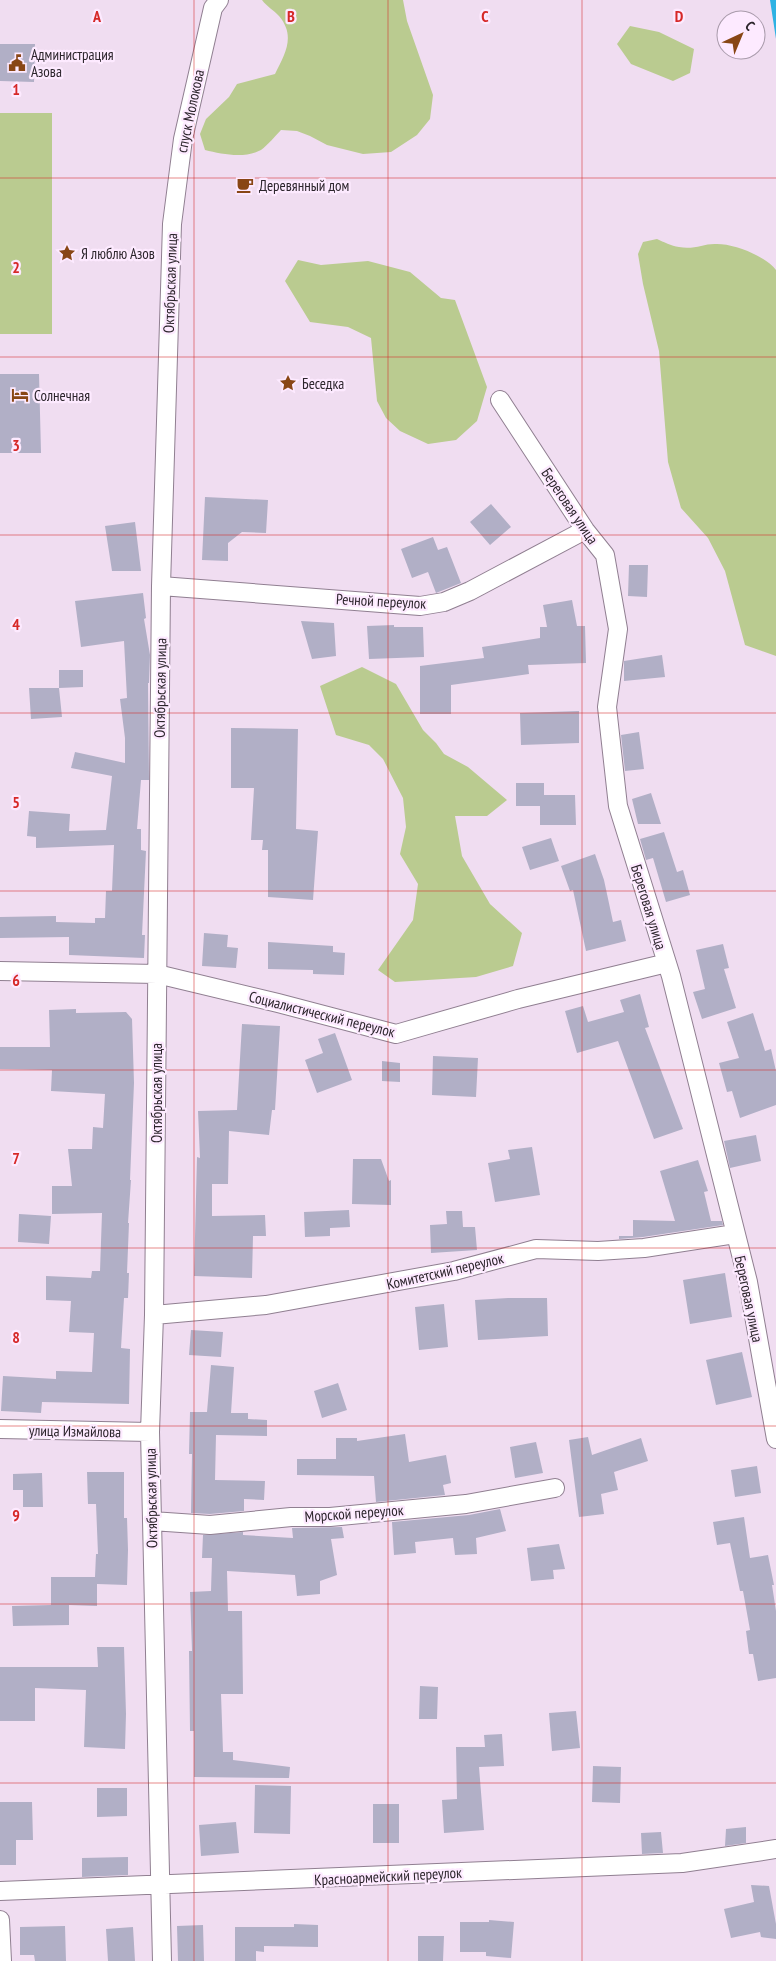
<svg xmlns="http://www.w3.org/2000/svg" width="776" height="1961" font-family="'PT Sans Narrow',sans-serif">
	<style>
		.green { fill: #bacb90 }
		.water { fill: #2eb2e3 }
		.building { fill: #b1afc6 }
		.lines { fill: none; stroke-linecap: round; stroke-linejoin: round }
		.street-casing { stroke: #907f91; stroke-width: 20 }
		.street { stroke: #fff; stroke-width: 18 }
		.grid { fill: none; stroke: #d62828; stroke-width: 1; stroke-opacity: 0.55 }
		.labels { text-anchor: middle; dominant-baseline: central; stroke-width: 4.5; stroke-linejoin: round; paint-order: stroke }
		.poi-label { font-size: 15px; fill: #2c252c; stroke: #fdeaff; text-anchor: start }
		.street-label { font-size: 15px; fill: #2c252c; stroke: #fdeaff }
		.grid-label { font-size: 16px; text-anchor: middle; font-weight: bold; fill: #d62828; stroke: #fdeaff; stroke-width: 4.5; stroke-linejoin: round; paint-order: stroke }
	</style>
	<rect width="100%" height="100%" fill="#f0ddf1"/>
	<path class="green" d="M262 0H403L407 21 433 95 430 119 417 135 391 152 363 154 327 145 310 136 297 131 281 130C275 136 268 145 261 150 244 159 222 154 205 150L200 134 206 119 229 97 237 84 275 74C285 54 296 36 279 16 274 10 267 7 262 0Z
		M630 26 659 32 694 49 690 73 673 81 631 64 617 44Z
		M0 113H52V334H0Z
		M657 239C664 242 671 246 679 247 695 250 704 243 717 244 735 244 765 256 776 270V656L745 645 725 571 708 538 681 508 668 462 659 351 643 284 638 254 643 242Z
		M298 260 321 265 368 261 410 272 441 298 455 300 487 387 477 421 456 440 428 444 400 431 386 418 377 401 371 338 348 327 310 322 285 281Z
		M362 667 396 684 423 730 436 743 444 754 468 767 507 800 487 816H455L462 856 490 904 522 933 513 966 476 977 395 982 378 970 413 920 418 884 400 854 406 827 403 798 383 759 369 745 336 735 320 686Z"/>
	<path class="water" d="M770 0H776V39Z"/>
	<path class="building" d="M0 44H35L34 82 0 81Z
		M0 374H39L41 453H0Z
		M205 497 268 500 266 533 242 532 228 543V561L202 560Z
		M491 504 511 527 490 545 470 522Z
		M135 522 141 571H112L105 526Z
		M433 537 438 550 447 547 461 583 436 593 428 572 412 578 401 549Z
		M629 565H648L647 597 628 596Z
		M143 593 146 618 144 619 150 655 149 683H148L149 780H141L137 829H141V850L146 851 142 935H145L144 958 69 955V937L0 938V917L56 916V922L95 923V918H105L106 891H112L114 845 36 848V837L27 836 29 811 70 814 69 831 106 830 112 776 71 768 75 752 125 763V738L120 699 127 698 124 641 81 647 75 601Z
		M572 600 577 626H585L586 663 528 665 529 674 451 685V714H420V666L484 658 482 647 540 638V627H547L543 605Z
		M301 621 334 623 336 656 312 659Z
		M394 625V627H423L424 657 369 659 367 626Z
		M662 655 665 677 624 681V661Z
		M59 670H83V687L59 688Z
		M29 688H59L62 717 31 719Z
		M579 711V743L521 745 520 713Z
		M231 728 298 729 296 829 318 831 313 900 268 897V850H262L263 840H251L254 788H231Z
		M639 732 644 769 625 771 621 735Z
		M516 783H544V795H575L576 825H540V806H516Z
		M651 793 661 824H638L632 799Z
		M664 832 677 872 683 870 690 895 666 902 653 858 646 860 640 839Z
		M551 838 559 861 530 870 522 847Z
		M595 854 604 880 613 922 621 920 626 941 586 951 573 890 570 891 561 866Z
		M204 933 228 935 227 947 238 948 236 968 202 966Z
		M268 942 333 946V952L345 953 344 975 313 974V970L268 969Z
		M723 944 729 968 724 969 736 1008 702 1019 693 992 705 989 696 950Z
		M640 994 649 1027 645 1028 683 1129 654 1139 618 1041 577 1053 565 1011 583 1006 588 1022 624 1012 620 1000Z
		M76 1009V1013L126 1012 132 1019 134 1083 130 1180H131L128 1223H129L127 1273H129L128 1298H124L121 1348 130 1349 129 1404 42 1402 41 1413 1 1411 3 1376 56 1379V1371L92 1372 94 1333 69 1332 71 1301 46 1300V1276L91 1278 92 1271H100L102 1213 52 1214V1186H72L68 1149H92L93 1127 103 1128 105 1094 51 1091 52 1070 0 1069V1047H50L49 1010Z
		M753 1013 765 1051 771 1049 776 1071V1105L740 1118 732 1091 727 1092 719 1063 739 1058 727 1022Z
		M242 1024 280 1026 275 1110H272L269 1135 229 1131 228 1184H212V1216L265 1215 266 1236H253L252 1278 194 1276 197 1157 200 1158 198 1111 237 1110Z
		M335 1033 352 1080 317 1093 305 1060 323 1053 318 1039Z
		M433 1056 478 1058 476 1097 432 1095Z
		M382 1061 400 1063V1082L382 1081Z
		M756 1135 761 1161 730 1168 724 1141Z
		M532 1147 540 1195 495 1202 488 1163 510 1159 508 1150Z
		M353 1159H381L389 1181 391 1180V1205L352 1204Z
		M698 1160 708 1191 704 1192 711 1221H722L723 1225 643 1237 619 1239V1236H633V1220L675 1221 660 1171Z
		M349 1210 350 1227 330 1228V1236L305 1237 304 1212Z
		M446 1211H462L463 1227H475L477 1250 431 1253 430 1225 447 1224Z
		M19 1214 51 1216 49 1244 18 1242Z
		M725 1273 732 1317 690 1324 683 1280Z
		M508 1298H547L548 1336 478 1340 475 1300Z
		M444 1304 448 1347 419 1350 415 1307Z
		M191 1330 223 1332 221 1357 189 1355Z
		M742 1352 752 1397 716 1405 706 1360Z
		M211 1365 234 1367 231 1413H248V1419L267 1420V1436L216 1435 215 1480 265 1481 264 1500 244 1499V1511L210 1514 191 1513 192 1454H189L190 1412H207Z
		M338 1383 347 1410 322 1418 314 1391Z
		M405 1434 409 1462 446 1455 451 1483 443 1485 445 1495 376 1502 374 1476 297 1475V1459H336V1438H357V1441Z
		M588 1437 592 1455 641 1438 648 1461 614 1472 618 1490 601 1494 604 1514 579 1517 569 1440Z
		M536 1442 543 1473 515 1478 510 1447Z
		M757 1466 761 1493 735 1497 731 1470Z
		M87 1472H124V1518H127L128 1550 127 1585 97 1584V1606L69 1605V1625L13 1626 12 1606 51 1605V1577H95L96 1554H98L96 1504H88Z
		M42 1473 43 1507H23V1490H13V1474Z
		M500 1509 506 1531 476 1538 477 1554 455 1555 453 1538 415 1542 416 1553 394 1555 392 1522 469 1515Z
		M744 1517 750 1558 768 1555 774 1585H772L776 1611V1678L758 1681 753 1654H749L746 1631 750 1630 743 1591H740L730 1543 717 1545 713 1522Z
		M342 1527 344 1538 331 1539 337 1575 320 1581V1594L297 1596 295 1575 227 1571 228 1611H242L243 1694H221L223 1752H233V1760L290 1767 289 1778 194 1777V1731H190L189 1651H192L190 1592 211 1591 212 1558H202L203 1535 243 1532V1535L293 1538 292 1528Z
		M559 1544 565 1569 553 1570 554 1579 531 1581 527 1548Z
		M97 1647H124L126 1714 125 1749 84 1747 86 1690 35 1688V1721H0V1667H98Z
		M420 1686 438 1687 437 1719H419Z
		M576 1711 580 1748 552 1751 549 1713Z
		M502 1734 504 1766 479 1767 484 1830 444 1833 442 1800 457 1799 456 1747H485L484 1735Z
		M593 1766 621 1767 620 1803 592 1802Z
		M255 1785 291 1786 290 1834 254 1833Z
		M97 1788H127V1816L97 1817Z
		M0 1802H32L33 1840H16V1865H0Z
		M373 1804H399V1843H373Z
		M236 1822 239 1853 201 1856 199 1825Z
		M746 1827V1843L725 1846 726 1829Z
		M661 1832 663 1853 642 1854 641 1833Z
		M128 1857V1875L82 1877V1858Z
		M751 1885 769 1886 776 1924V1939L761 1937 760 1932 731 1938 724 1909 754 1902Z
		M489 1920 514 1922 511 1958 486 1956V1952H460V1922H489Z
		M294 1924 318 1925V1947L264 1946V1952L256 1951V1961H235V1927H294Z
		M203 1925 204 1961H178L177 1926Z
		M65 1926 66 1961H35L34 1955H20V1927Z
		M133 1927 135 1961H108L106 1929Z
		M418 1936H444L443 1961H418Z"/>
	<g class="lines">
		<g class="street-casing">
			<path id="street" d="M500 400 585 530 605 555 618 629 607 707 618 806 671 976 748 1282 776 1439
				M161 586 420 606 444 602 470 591 585 530
				M0 971 157 974 278 1003 396 1034 518 999 667 963
				M154 1315 266 1305 454 1271 536 1249 598 1251 644 1248 735 1234
				M0 1429 150 1432
				M152 1521 210 1525 291 1517H330L466 1504 555 1488
				M0 1891 682 1863 776 1849
				M0 1920 2 1961
				M162 1961 150 1432 154 1315 161 586 172 224 183 139 213 8 219 0"/>
		</g>
		<use href="#street" class="street"/>
	</g>
	<path class="grid" d="M194 0V1961M388 0V1961M582 0V1961M0 178H776M0 357H776M0 535H776M0 713H776M0 891H776M0 1070H776M0 1248H776M0 1426H776M0 1604H776M0 1783H776"/>
	<defs>
		<g id="civic-bare" transform="scale(1.35)"><path d="M-.6-6.5H3V-4.5H.6V-3L4-1V1h2V6H-6V1h2V-1L-.6-3ZM-1.2 2.5V6h2.4V2.5Z" fill="#884615" stroke="#fdeaff" stroke-width="2.5" paint-order="stroke"/></g>
		<g id="cafe-bare" transform="scale(1.35)"><path d="M-5.5-4.5H6V0H3Q3 3.5 0 3.5H-2.5Q-5.5 3.5-5.5 0ZM3-3.2v2h1.7v-2ZM-6 4.5H4V6H-6Z" fill="#884615" stroke="#fdeaff" stroke-width="2.5" paint-order="stroke"/></g>
		<g id="sight-bare" transform="scale(1.35)"><path d="M0-6L1.8-2.2L6-1.7L2.9 1.2L3.7 5.4L0 3.3L-3.7 5.4L-2.9 1.2L-6-1.7L-1.8-2.2Z" fill="#884615" stroke="#fdeaff" stroke-width="2.5" paint-order="stroke"/></g>
		<g id="hotel-bare" transform="scale(1.35)"><path d="M-6-4.5h1.5V1H6V5H4.5V3h-9V5H-6ZM-4 0a1.8 1.8 0 1 1 3.6 0ZM.5 0V-2.5h3Q6-2.5 6 0Z" fill="#884615" stroke="#fdeaff" stroke-width="2.5" paint-order="stroke"/></g>
	</defs>
	<g fill-rule="evenodd">
		<use href="#civic-bare" x="17" y="63"/>
		<use href="#cafe-bare" x="245" y="185"/>
		<use href="#sight-bare" x="67" y="253"/>
		<use href="#sight-bare" x="288" y="383"/>
		<use href="#hotel-bare" x="20" y="395"/>
	</g>
	<g class="labels">
		<g class="poi-label">
			<text x="31" y="54">Администрация<tspan x="31" dy="17">Азова</tspan></text>
			<text x="259" y="185">Деревянный дом</text>
			<text x="81" y="253">Я люблю Азов</text>
			<text x="302" y="383">Беседка</text>
			<text x="34" y="395">Солнечная</text>
		</g>
		<g class="street-label">
			<text transform="translate(190 111) rotate(-78)">спуск Молокова</text>
			<text transform="translate(170 283) rotate(-88)">Октябрьская улица</text>
			<text transform="translate(570 506) rotate(56)">Береговая улица</text>
			<text transform="translate(381 601) rotate(3)">Речной переулок</text>
			<text transform="translate(160 688) rotate(-89)">Октябрьская улица</text>
			<text transform="translate(649 907) rotate(73)">Береговая улица</text>
			<text transform="translate(322 1014) rotate(14)">Социалистический переулок</text>
			<text transform="translate(156 1093) rotate(-90)">Октябрьская улица</text>
			<text transform="translate(445 1271) rotate(-13)">Комитетский переулок</text>
			<text transform="translate(749 1299) rotate(78)">Береговая улица</text>
			<text transform="translate(75 1431) rotate(1)">улица Измайлова</text>
			<text transform="translate(151 1498) rotate(-91)">Октябрьская улица</text>
			<text transform="translate(354 1513) rotate(-4)">Морской переулок</text>
			<text transform="translate(388 1876) rotate(-3)">Красноармейский переулок</text>
		</g>
	</g>
	<g class="grid-label">
		<text x="97" y="22">A</text>
		<text x="291" y="22">B</text>
		<text x="485" y="22">C</text>
		<text x="679" y="22">D</text>
		<text x="16" y="95">1</text>
		<text x="16" y="273">2</text>
		<text x="16" y="451">3</text>
		<text x="16" y="630">4</text>
		<text x="16" y="808">5</text>
		<text x="16" y="986">6</text>
		<text x="16" y="1164">7</text>
		<text x="16" y="1343">8</text>
		<text x="16" y="1521">9</text>
	</g>
	<g transform="translate(741 35) rotate(44)"><circle r="24" fill="#fdeaff" stroke="#a99bab"/>
	<path d="M0-4L9 19L0 12L-9 19Z" fill="#884615"/>
	<text y="-8" font-size="14" font-weight="bold" text-anchor="middle" fill="#2c252c">С</text>
	</g>
</svg>
